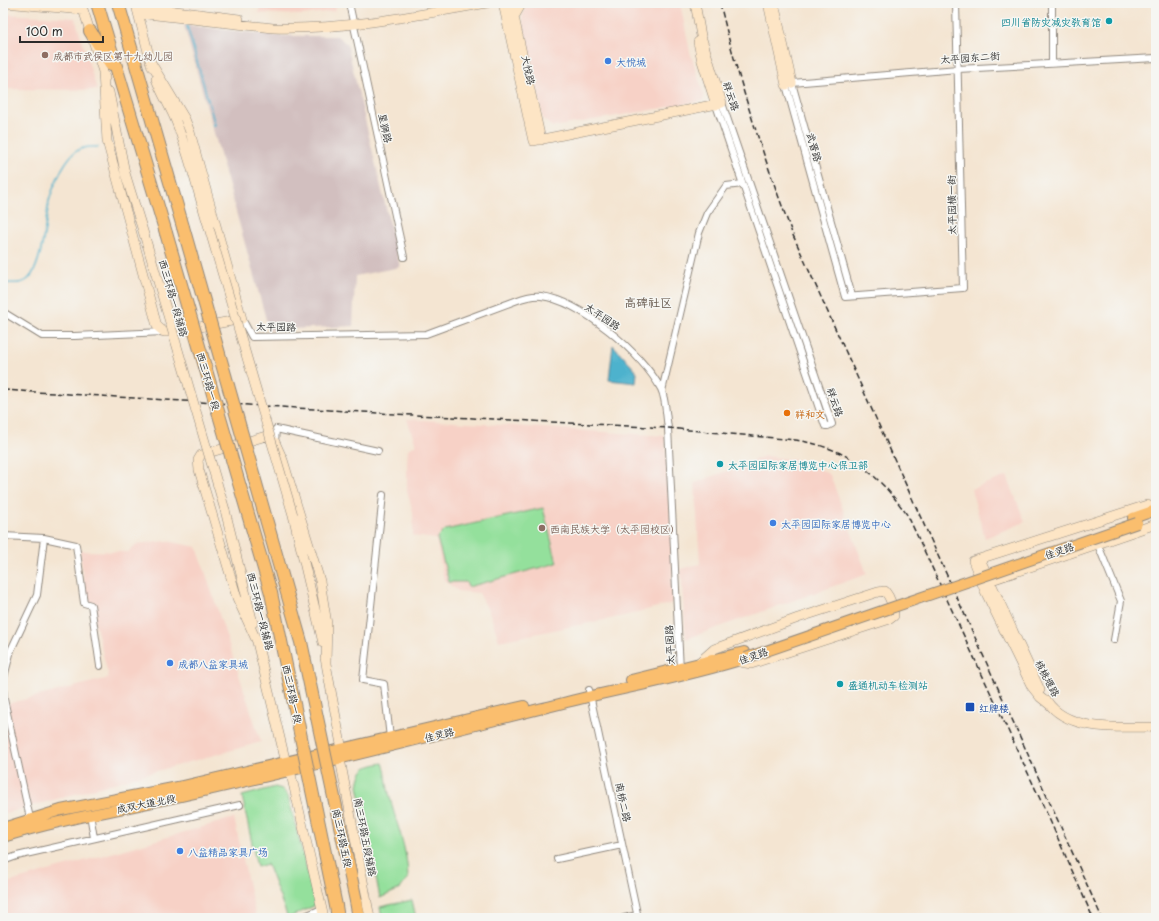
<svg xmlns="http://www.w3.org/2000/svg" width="1159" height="921" font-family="'Playpen Sans','LXGW WenKai TC',sans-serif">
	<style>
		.built { fill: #f7d1c6 }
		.industrial { fill: #d2bfbf }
		.green { fill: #94e09c; stroke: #608664 }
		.water { fill: #4eb2cd; stroke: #3c6e7c }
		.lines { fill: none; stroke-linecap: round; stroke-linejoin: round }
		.stream { stroke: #4eb2cd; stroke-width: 1.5 }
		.street-casing { stroke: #90887e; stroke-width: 8 }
		.secondary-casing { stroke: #90887e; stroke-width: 10 }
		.primary-casing { stroke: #90887e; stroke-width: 12 }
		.highway-casing { stroke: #90887e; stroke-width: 14 }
		.street { stroke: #fff; stroke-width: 6 }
		.secondary { stroke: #fde5c5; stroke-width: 9 }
		.primary { stroke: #fabe6e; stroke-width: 10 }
		.highway { stroke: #fabe6e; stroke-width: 12 }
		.rail { stroke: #2b2b2b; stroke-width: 1.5; stroke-dasharray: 6 3; stroke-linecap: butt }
		.secondary-bridge-casing { stroke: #90887e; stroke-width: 10; stroke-linecap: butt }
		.primary-bridge-casing { stroke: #90887e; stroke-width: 12; stroke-linecap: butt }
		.highway-bridge-casing { stroke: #90887e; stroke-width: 14; stroke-linecap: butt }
		.secondary-bridge { stroke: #fde5c5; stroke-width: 9 }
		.primary-bridge { stroke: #fabe6e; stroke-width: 10 }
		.highway-bridge { stroke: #fabe6e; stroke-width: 12 }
		.culture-dot { fill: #0f9aa8; stroke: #f6f6f2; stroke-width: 1.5 }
		.education-dot { fill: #8d6e63; stroke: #f6f6f2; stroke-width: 1.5 }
		.shop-dot { fill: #3f7fe0; stroke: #f6f6f2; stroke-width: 1.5 }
		.food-dot { fill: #e8710a; stroke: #f6f6f2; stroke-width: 1.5 }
		.transit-dot { fill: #1a4fb4; stroke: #f6f6f2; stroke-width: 1.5 }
		.labels { text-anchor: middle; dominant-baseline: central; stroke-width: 3; stroke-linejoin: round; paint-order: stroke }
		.culture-label { font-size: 10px; fill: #0d838f; stroke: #f6f6f2; text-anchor: start }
		.education-label { font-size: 10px; fill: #785e54; stroke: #f6f6f2; text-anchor: start }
		.street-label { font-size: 10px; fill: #2b2b2b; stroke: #f6f6f2 }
		.shop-label { font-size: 10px; fill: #366cbe; stroke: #f6f6f2; text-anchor: start }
		.food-label { font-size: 10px; fill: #c56008; stroke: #f6f6f2; text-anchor: start }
		.transit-label { font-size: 10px; fill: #164399; stroke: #f6f6f2; text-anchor: start }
		.quarter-label { font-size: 12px; fill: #625448; stroke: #f6f6f2 }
	</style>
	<rect width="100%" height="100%" fill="#f6f6f2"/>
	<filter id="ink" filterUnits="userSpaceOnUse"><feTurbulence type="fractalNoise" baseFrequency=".025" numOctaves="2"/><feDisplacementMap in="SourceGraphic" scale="8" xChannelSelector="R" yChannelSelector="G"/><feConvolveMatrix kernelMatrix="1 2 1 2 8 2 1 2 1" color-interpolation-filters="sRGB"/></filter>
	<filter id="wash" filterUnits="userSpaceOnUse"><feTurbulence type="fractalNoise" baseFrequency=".012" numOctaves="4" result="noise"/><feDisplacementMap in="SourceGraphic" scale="16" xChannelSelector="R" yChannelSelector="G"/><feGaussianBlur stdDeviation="0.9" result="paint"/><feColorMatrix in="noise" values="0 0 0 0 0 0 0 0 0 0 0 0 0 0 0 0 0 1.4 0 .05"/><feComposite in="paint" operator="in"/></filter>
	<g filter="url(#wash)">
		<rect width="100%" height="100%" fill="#f4e5d2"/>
		<path class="built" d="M260 3H338L334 11 302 15 259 13Z
			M526 3H680L690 52 704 96 703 101 553 127 543 119 522 18Z
			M4 14 75 18 97 90 3 89Z
			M407 419 665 436 671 521 673 603 619 617 499 641 491 616 479 593 458 591 444 580 436 539 413 536V512L407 491V463L408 449 416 445Z
			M765 456 806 461 830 475 867 574 686 639 681 569 700 564 695 483Z
			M1007 476 1025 522 985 538 971 489Z
			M167 541 197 547 261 742 3 814V705L109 678 90 602 86 601 80 551 128 552 137 544Z
			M234 818 256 918H3V884Z"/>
		<path class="industrial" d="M184 25 280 36H337L347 44 400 267 355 276 353 326 269 330Z"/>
		<path class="green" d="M543 508 557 563 468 587 466 582H449L437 538 445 530Z
			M383 763C387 773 386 783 389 793 395 822 408 848 408 878L400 889 380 898 358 786C361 767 366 766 383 763Z
			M275 787 282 789 288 796 316 905 288 918 267 864 257 867 242 796Z
			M412 900 416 918H382L380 907Z"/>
		<path class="water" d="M613 345 637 372 636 383 609 380Z"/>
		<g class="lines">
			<path class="stream" d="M187 26 215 125H212
				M3 283C11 283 20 285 27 280 42 269 46 218 49 201 52 190 57 179 62 169 71 153 79 145 98 147
				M3 379 7 385 3 394"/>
		</g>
	</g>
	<g filter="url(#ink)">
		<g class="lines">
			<g class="street-casing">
				<path id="street" d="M349 3 404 257
					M1052 63V3
					M786 85 845 297 963 288 956 3
					M716 105 825 426H828L832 424 722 103
					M852 296 792 83 958 69 1156 58
					M3 312 42 336H74L164 332
					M242 319 252 337 426 334 515 301C523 298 532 295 541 296 581 301 643 354 661 389 666 399 666 416 668 428L680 670
					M662 391 699 233 707 213 726 186 743 184
					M275 442 276 429 378 451
					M383 495 363 680 384 684 390 738
					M3 536 44 538 76 545 84 603 91 605 100 666
					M1098 545 1121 601 1114 640
					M3 681 11 650 37 595 44 538
					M3 687 4 699 31 823
					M589 690 638 918
					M90 814 94 838
					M557 859 622 845
					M3 861 17 856 240 805
					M300 918 322 909
					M624 918 637 915"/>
			</g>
			<g class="secondary-casing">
				<path id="secondary" d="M5 3 83 10
					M81 3 105 78
					M503 3 533 141 722 103 701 36 695 3
					M511 3 541 140
					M768 3 786 85 792 83 774 3
					M136 6 239 19
					M137 9 152 67
					M138 13 273 28C342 30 419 15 487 3
					M514 17 522 3
					M698 42 702 61 716 105
					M103 72 107 141 157 326 164 332H173L242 319 190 132 185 119 150 61
					M156 79C162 95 171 108 177 124 190 158 198 193 209 228
					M109 92 125 173 147 244
					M225 510 253 623
					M293 515 323 643
					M980 559 1040 690
					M983 583 1156 524
					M256 638 286 763 290 770 324 918
					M258 644 237 598 199 470 198 460 201 455 266 436 275 442 283 460 320 581 327 624 326 663
					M325 658 342 750 340 759 370 918
					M697 664 714 649 798 618 878 592 885 591C890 597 894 608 894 616L890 619 751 664 735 661
					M1047 701C1068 733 1123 727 1156 727
					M1050 705 1040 697 1032 687 985 591 973 561 1147 505 1156 508"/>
			</g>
			<g class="primary-casing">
				<path id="primary" d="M1133 518 1156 510
					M631 680 744 652
					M3 828 61 810 183 786 524 706
					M3 837C63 818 125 809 186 795 314 766 440 734 567 702 627 687 688 677 746 658"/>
			</g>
			<g class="highway-casing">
				<path id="highway" d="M97 3 166 233
					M118 3 183 227
					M90 31 111 64
					M356 901 359 918
					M336 906 338 918"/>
			</g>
			<use href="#street" class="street"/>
			<use href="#secondary" class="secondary"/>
			<use href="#primary" class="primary"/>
			<use href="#highway" class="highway"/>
			<path class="rail" d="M720 3C738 81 764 158 792 233L1102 918
				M3 390 395 414 668 428 795 440C849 448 877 473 908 516L1048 816 1093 918"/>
			<g class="secondary-bridge-casing">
				<path id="secondary-bridge" d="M209 228 293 515
					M147 244 225 510"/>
			</g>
			<g class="primary-bridge-casing">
				<path id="primary-bridge" d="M746 658 1137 523"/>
			</g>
			<g class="highway-bridge-casing">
				<path id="highway-bridge" d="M183 227 301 642 356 901
					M166 233 271 593 336 906"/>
			</g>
			<use href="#secondary-bridge" class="secondary-bridge"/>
			<use href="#primary-bridge" class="primary-bridge"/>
			<use href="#highway-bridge" class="highway-bridge"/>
		</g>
	</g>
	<g class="culture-dot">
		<circle cx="1109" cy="21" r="4"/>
		<circle cx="720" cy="464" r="4"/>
		<circle cx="840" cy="684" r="4"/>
	</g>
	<g class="education-dot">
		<circle cx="45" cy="55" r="4"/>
		<circle cx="542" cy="528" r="4"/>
	</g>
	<g class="shop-dot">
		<circle cx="608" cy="61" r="4"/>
		<circle cx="773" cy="523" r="4"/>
		<circle cx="170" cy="663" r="4"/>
		<circle cx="180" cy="851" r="4"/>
	</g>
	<circle class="food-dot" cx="787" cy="413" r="4"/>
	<rect class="transit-dot" x="965" y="702" width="10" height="10" rx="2"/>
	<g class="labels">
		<g class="culture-label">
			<text x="1101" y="21" text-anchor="end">四川省防灾减灾教育馆</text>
			<text x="728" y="464">太平园国际家居博览中心保卫部</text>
			<text x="848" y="684">盛通机动车检测站</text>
		</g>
		<g class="education-label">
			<text x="53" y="55">成都市武侯区第十九幼儿园</text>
			<text x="550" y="528">西南民族大学（太平园校区）</text>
		</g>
		<g class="street-label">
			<text transform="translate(970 57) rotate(-4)">太平园东二街</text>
			<text transform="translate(529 70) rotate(78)">大悦路</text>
			<text transform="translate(732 96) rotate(72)">祥云路</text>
			<text transform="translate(386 128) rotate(78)">星狮路</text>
			<text transform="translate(815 147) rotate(74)">武晋路</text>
			<text transform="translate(951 205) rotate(-91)">太平园横一街</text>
			<text transform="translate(174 298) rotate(74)">西三环路一段辅路</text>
			<text transform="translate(603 316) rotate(34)">太平园路</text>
			<text transform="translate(276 326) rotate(1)">太平园路</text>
			<text transform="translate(209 381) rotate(74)">西三环路一段</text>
			<text transform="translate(836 402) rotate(71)">祥云路</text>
			<text transform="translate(1059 550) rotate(-19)">佳灵路</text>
			<text transform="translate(261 611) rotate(76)">西三环路一段辅路</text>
			<text transform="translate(669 645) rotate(-93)">太平园路</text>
			<text transform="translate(753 655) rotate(-19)">佳灵路</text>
			<text transform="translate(1048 678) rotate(62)">核桃堰路</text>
			<text transform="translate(293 694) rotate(78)">西三环路一段</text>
			<text transform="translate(439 734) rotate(-14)">佳灵路</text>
			<text transform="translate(624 802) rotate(78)">南桥二路</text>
			<text transform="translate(146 803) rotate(-11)">成双大道北段</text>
			<text transform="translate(366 837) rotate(79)">南三环路五段辅路</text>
			<text transform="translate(343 838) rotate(78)">南三环路五段</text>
		</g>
		<g class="shop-label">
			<text x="616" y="61">大悦城</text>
			<text x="781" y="523">太平园国际家居博览中心</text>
			<text x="178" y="663">成都八益家具城</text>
			<text x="188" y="851">八益精品家具广场</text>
		</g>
		<g class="food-label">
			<text x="795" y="413">祥和文</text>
		</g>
		<g class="transit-label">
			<text x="979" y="707">红牌楼</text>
		</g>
		<g class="quarter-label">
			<text x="648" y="302">高碑社区</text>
		</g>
	</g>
	<rect width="1159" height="921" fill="none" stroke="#f6f6f2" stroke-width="16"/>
	<path d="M20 36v6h83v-6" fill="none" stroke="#2b2b2b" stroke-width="2"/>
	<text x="26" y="36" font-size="12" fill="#2b2b2b" stroke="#f6f6f2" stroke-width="3" paint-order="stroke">100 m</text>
</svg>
